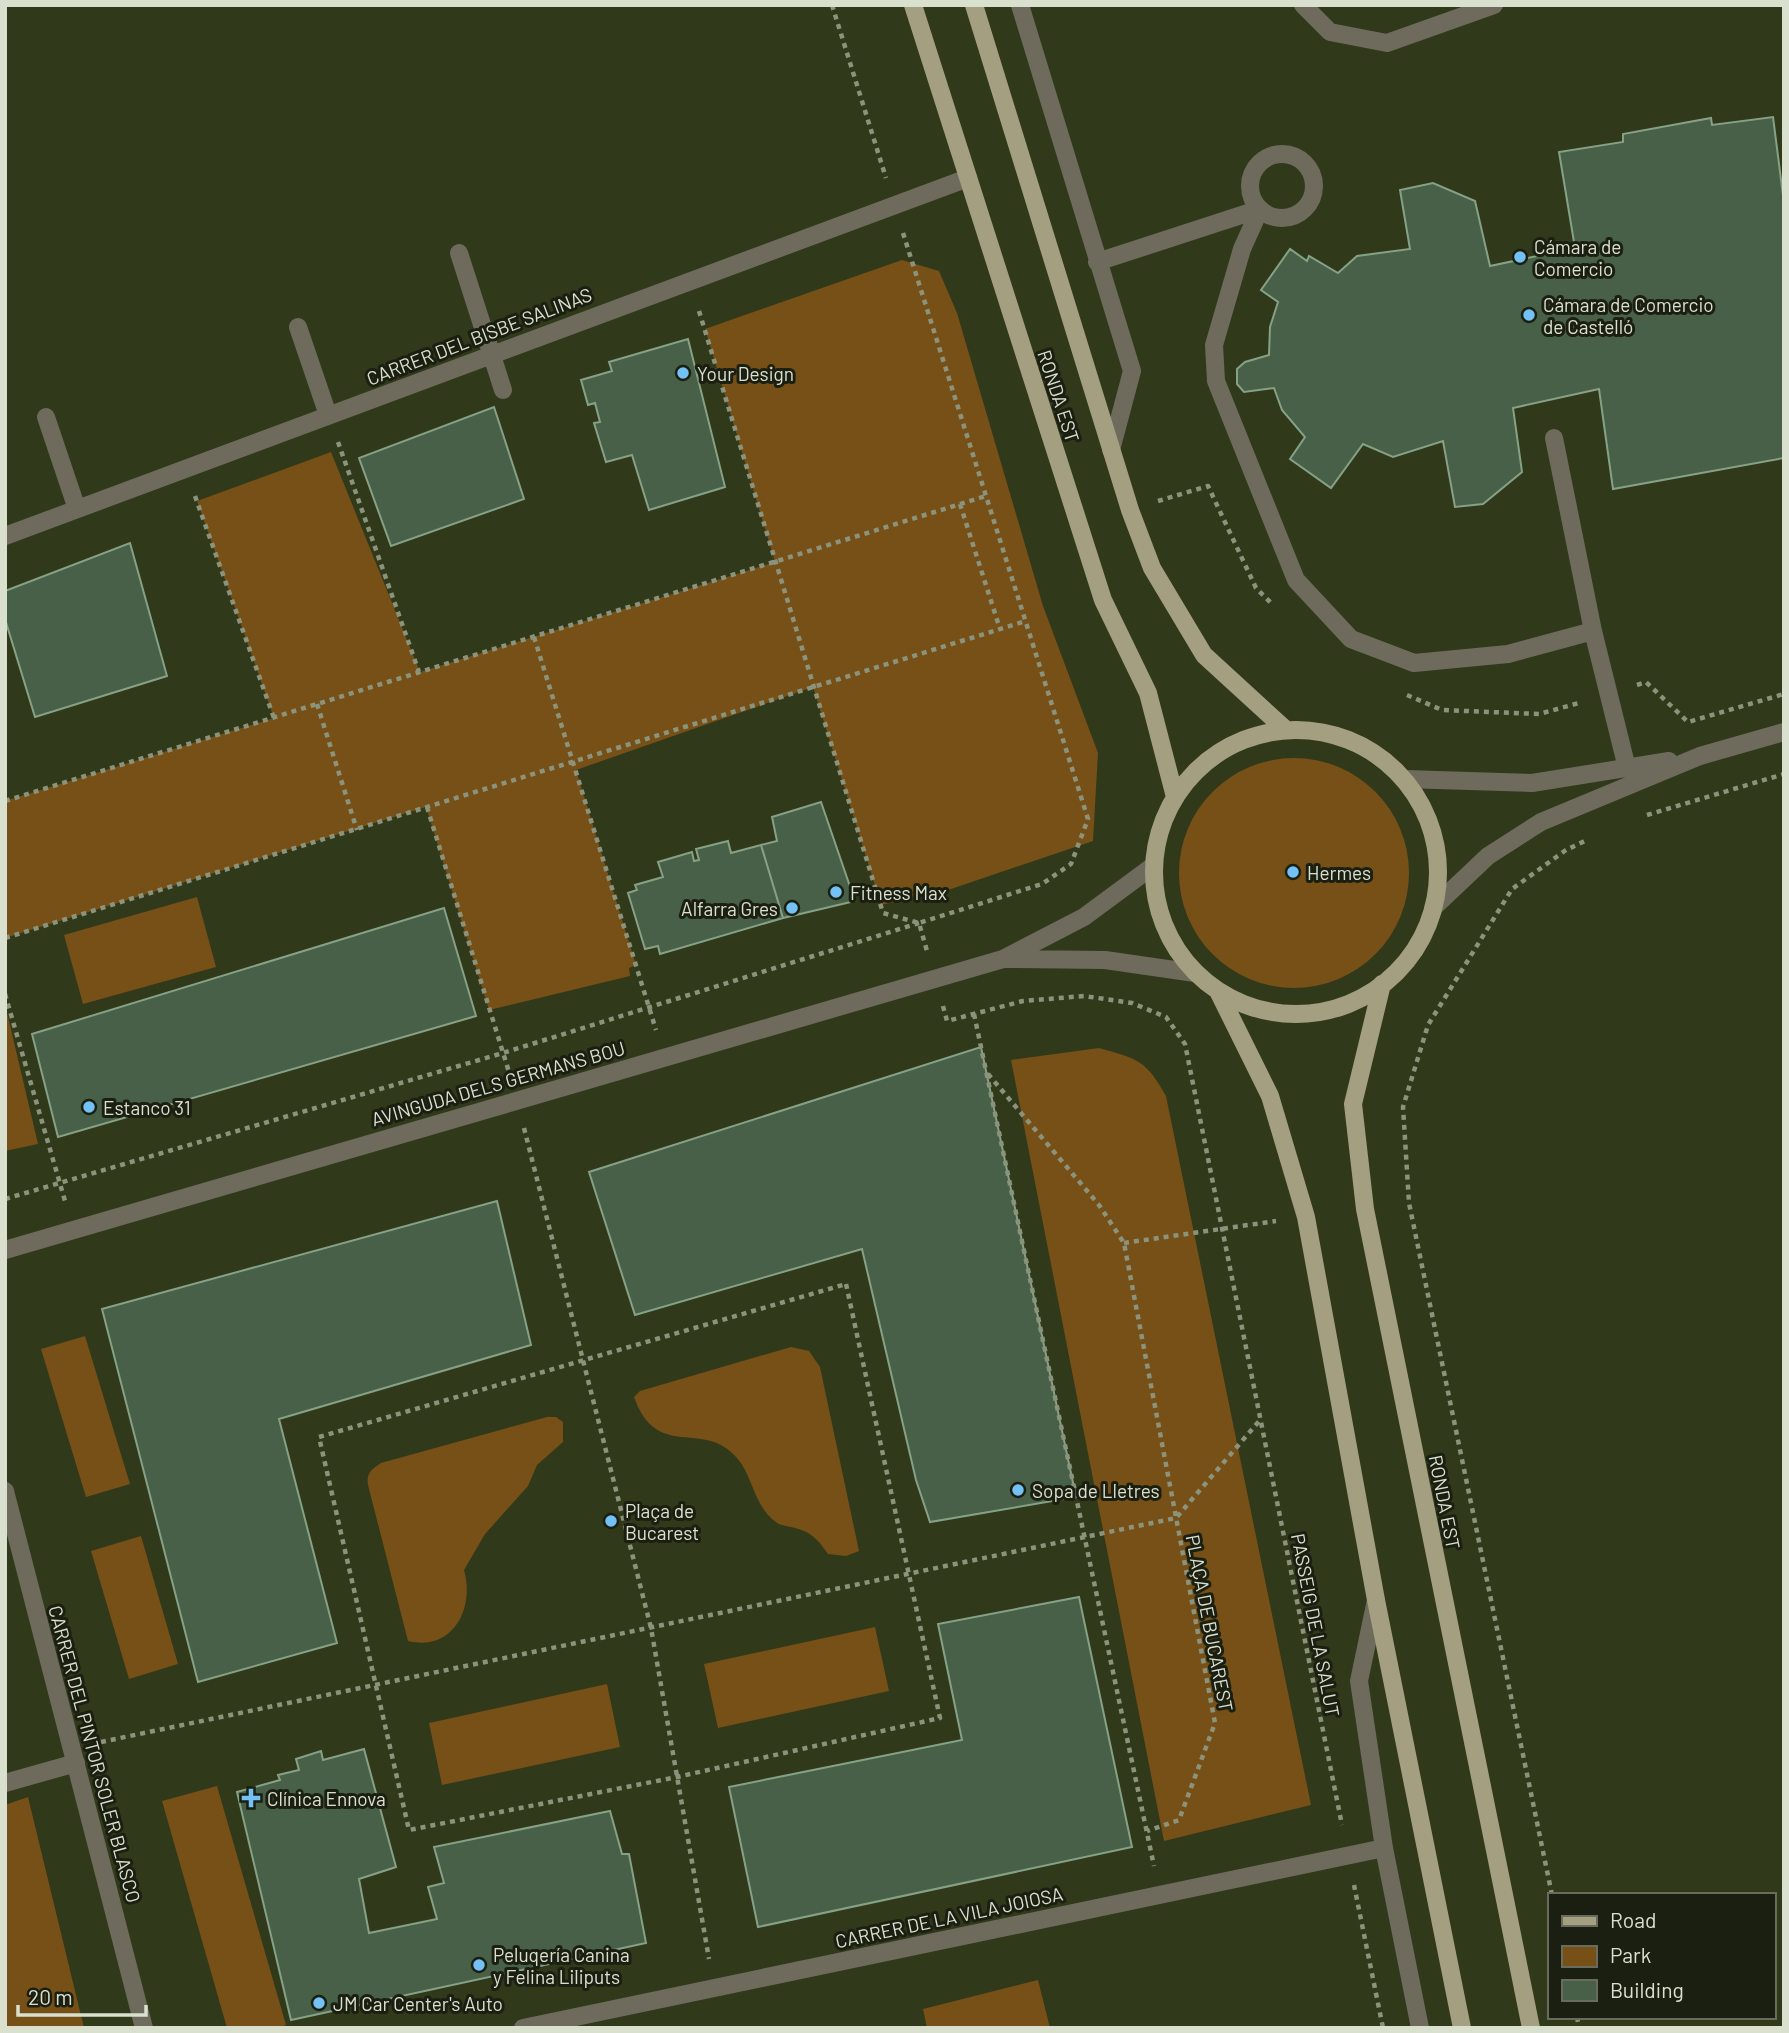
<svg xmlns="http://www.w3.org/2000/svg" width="1789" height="2033" font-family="Barlow,sans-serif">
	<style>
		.green { fill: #765016 }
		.building { fill: #476047; stroke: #86a186; stroke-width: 2 }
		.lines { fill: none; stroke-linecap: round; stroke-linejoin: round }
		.path { stroke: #8c937c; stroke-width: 4.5; stroke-dasharray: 5 5; stroke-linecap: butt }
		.minor { stroke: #6e6b5c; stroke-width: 18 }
		.major { stroke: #a59f81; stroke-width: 18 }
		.poi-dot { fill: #73c1f5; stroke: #1b1f11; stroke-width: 2.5 }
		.labels { text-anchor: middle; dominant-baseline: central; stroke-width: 6; stroke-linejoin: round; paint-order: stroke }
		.poi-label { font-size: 19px; fill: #dae0ce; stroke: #1b1f11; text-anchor: start }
		.street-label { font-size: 19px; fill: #dae0ce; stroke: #1b1f11 }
	</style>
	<rect width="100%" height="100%" fill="#31391b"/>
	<path class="green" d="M902 260 939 271 957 313 1043 606 1098 753 1093 841 951 889 881 905 813 687 576 770 636 965 629 968 630 976 489 1010 426 807 5 938V801L274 718 197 501 331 452 420 672 775 562 705 329Z
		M1179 873a115 115 0 1 1 230 0a115 115 0 1 1-230 0Z
		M197 897 216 967 83 1004 64 935Z
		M5 1004 38 1144 5 1151Z
		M1099 1048C1138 1059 1146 1060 1166 1096L1311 1805 1164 1841 1011 1060Z
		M85 1336 130 1484 86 1497 41 1349Z
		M791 1347 809 1351 820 1367 859 1551 846 1556 828 1554C817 1538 810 1531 791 1527 786 1526 779 1525 776 1522 754 1507 753 1476 737 1458 703 1418 657 1462 634 1397L640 1391Z
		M547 1417H556L563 1422V1442L537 1465 528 1486 485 1534 464 1570C475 1608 453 1652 408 1641L368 1485C366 1473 372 1469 381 1463Z
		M141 1536 178 1664 129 1679 91 1551Z
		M875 1627 889 1691 718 1728 704 1664Z
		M607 1684 620 1747 442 1785 429 1723Z
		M217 1786 286 2025 278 2028H227L162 1801Z
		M28 1797 84 2028H5V1805Z
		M1038 1980 1050 2028H927L923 2009Z"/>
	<path class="building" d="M1773 117 1784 203V458L1613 489 1599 389 1513 408 1522 472 1483 504 1455 507 1443 441 1393 457 1363 444 1331 488 1290 459 1305 437 1282 410 1274 388 1244 392 1237 384V369L1245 362 1269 355 1270 327 1278 302 1261 290 1290 249 1307 261 1309 256 1338 273 1357 256 1410 249 1400 190 1433 183 1475 201 1490 266 1575 248 1559 152 1623 142V134L1711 118 1712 125Z
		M688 339 725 487 649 510 632 455 606 462 594 423 600 422 595 403 588 405 581 380 612 371 609 362Z
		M494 407 524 499 391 546 359 458Z
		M130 543 167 676 35 717 5 619V591Z
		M821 802 855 901 783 918 761 845 777 841 772 817Z
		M728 841 731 853 761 845 783 918 660 954 658 946 645 949 628 893 637 890 635 885 663 877 658 862 692 852 694 861 699 860 696 849Z
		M444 908 476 1016 58 1137 32 1034Z
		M981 1047 1076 1497 930 1522 916 1480 862 1249 635 1315 589 1172Z
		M497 1201 531 1345 279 1419 337 1643 198 1682 102 1309Z
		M1079 1597 1132 1847 758 1927 729 1787 962 1740 938 1624Z
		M364 1749 396 1867 359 1879 369 1933 437 1919 428 1887 444 1883 434 1847 610 1811 622 1854H629L646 1943 291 2020 237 1792 280 1780 278 1775 299 1770 296 1759 321 1751 323 1760Z"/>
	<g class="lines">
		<path class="path" d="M832 5 886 178
			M903 233 1088 819 1071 864 1042 884 919 923 927 951
			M699 311 883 913 919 923
			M338 442 419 672
			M195 496 274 718
			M1158 501 1208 486 1256 588 1272 604
			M960 504 1000 629
			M534 637 656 1030
			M1637 685 1646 682 1688 722 1784 694
			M1407 695 1442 710 1539 714 1579 703
			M317 704 357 830
			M5 801 986 496
			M427 807 509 1072
			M1647 815 1784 774
			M5 938 1026 621
			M5 994 65 1201
			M943 1006 947 1021 1023 1001 1084 996 1132 1003 1166 1017 1185 1044 1342 1825
			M974 1014 1154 1866
			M988 1074 1099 1205 1124 1243 1215 1723 1179 1820 1147 1831
			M524 1128 651 1628 709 1959
			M5 1199 503 1053 919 923
			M1124 1243 1276 1221
			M846 1284 940 1718 677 1777 409 1830 319 1437Z
			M101 1742 1176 1518 1260 1420
			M1354 1885 1383 2028
			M1552 1895 1409 1203 1403 1107 1428 1025 1512 889 1566 850 1587 840
			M1577 2017 1579 2028"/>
		<path class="minor" d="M1020 5 1132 371 1111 450
			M1303 5 1330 32 1387 43 1494 5
			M1250 186a32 32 0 1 1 64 0a32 32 0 1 1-64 0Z
			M1260 209 1242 249 1214 345 1216 381 1296 580 1351 639 1414 663 1508 654 1593 631
			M459 253 503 390
			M1097 262 1260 209
			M298 327 328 415
			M46 417 77 509
			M1554 438 1593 631 1627 768
			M5 536 968 178
			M1405 779 1532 783 1669 761
			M1433 908 1488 856 1541 822 1700 756 1784 732
			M1006 959 1105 960 1195 973
			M5 1250 1003 959 1084 917 1153 866
			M5 1491 144 2028
			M1376 1600 1359 1681 1384 1848 1420 2028
			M5 1783 76 1763
			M523 2028 1384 1848"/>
		<path class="major" d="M913 5 1103 600 1148 693 1175 797
			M974 5 1130 510 1152 568 1204 655 1286 730
			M1154 872a142 142 0 1 1 284 0a142 142 0 1 1-284 0Z
			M1382 984 1353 1104 1365 1209 1531 2028
			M1219 993 1270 1096 1306 1217 1376 1600 1462 2028"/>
	</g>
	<g class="poi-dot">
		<circle cx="1520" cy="257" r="7"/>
		<circle cx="1529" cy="315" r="7"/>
		<circle cx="683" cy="373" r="7"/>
		<circle cx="1293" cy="872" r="7"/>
		<circle cx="836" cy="892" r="7"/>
		<circle cx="792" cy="908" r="7"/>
		<circle cx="89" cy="1107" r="7"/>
		<circle cx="1018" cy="1490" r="7"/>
		<circle cx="611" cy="1521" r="7"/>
		<path d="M247.5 1787.5h7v7h7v7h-7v7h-7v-7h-7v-7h7z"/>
		<circle cx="479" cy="1965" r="7"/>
		<circle cx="319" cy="2003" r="7"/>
	</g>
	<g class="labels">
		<g class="poi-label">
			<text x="1534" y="246">Cámara de<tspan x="1534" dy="22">Comercio</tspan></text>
			<text x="1543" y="304">Cámara de Comercio<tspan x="1543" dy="22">de Castelló</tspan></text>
			<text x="697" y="373">Your Design</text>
			<text x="1307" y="872">Hermes</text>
			<text x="850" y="892">Fitness Max</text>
			<text x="778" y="908" text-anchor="end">Alfarra Gres</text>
			<text x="103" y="1107">Estanco 31</text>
			<text x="1032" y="1490">Sopa de Lletres</text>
			<text x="625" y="1510">Plaça de<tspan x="625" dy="22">Bucarest</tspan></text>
			<text x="267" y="1798">Clínica Ennova</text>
			<text x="493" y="1954">Peluqería Canina<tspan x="493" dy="22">y Felina Liliputs</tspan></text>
			<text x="333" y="2003">JM Car Center's Auto</text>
		</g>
		<g class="street-label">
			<text transform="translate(479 336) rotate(-21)">CARRER DEL BISBE SALINAS</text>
			<text transform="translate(1059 396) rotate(72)">RONDA EST</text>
			<text transform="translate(498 1083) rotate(-16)">AVINGUDA DELS GERMANS BOU</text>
			<text transform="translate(1445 1502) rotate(79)">RONDA EST</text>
			<text transform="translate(1210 1623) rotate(79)">PLAÇA DE BUCAREST</text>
			<text transform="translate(1316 1625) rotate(79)">PASSEIG DE LA SALUT</text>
			<text transform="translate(95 1754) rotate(75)">CARRER DEL PINTOR SOLER BLASCO</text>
			<text transform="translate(949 1917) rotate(-12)">CARRER DE LA VILA JOIOSA</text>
		</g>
	</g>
	<rect width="1789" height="2033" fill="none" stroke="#dae0ce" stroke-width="14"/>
	<rect x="1548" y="1893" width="228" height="126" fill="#1b1f11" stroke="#676c5d" stroke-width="2"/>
	<rect x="1562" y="1916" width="35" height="10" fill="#a59f81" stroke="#676c5d" stroke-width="2"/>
	<text x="1610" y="1928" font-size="21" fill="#dae0ce">Road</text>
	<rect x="1562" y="1946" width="35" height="21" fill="#765016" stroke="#676c5d" stroke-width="2"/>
	<text x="1610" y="1963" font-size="21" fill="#dae0ce">Park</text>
	<rect x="1562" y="1980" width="35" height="21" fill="#476047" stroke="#676c5d" stroke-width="2"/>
	<text x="1610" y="1998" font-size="21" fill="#dae0ce">Building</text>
	<path d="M18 2005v10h128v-10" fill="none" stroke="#dae0ce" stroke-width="3.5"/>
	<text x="28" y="2005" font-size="21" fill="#dae0ce" stroke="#1b1f11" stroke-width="5" paint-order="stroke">20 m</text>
</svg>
